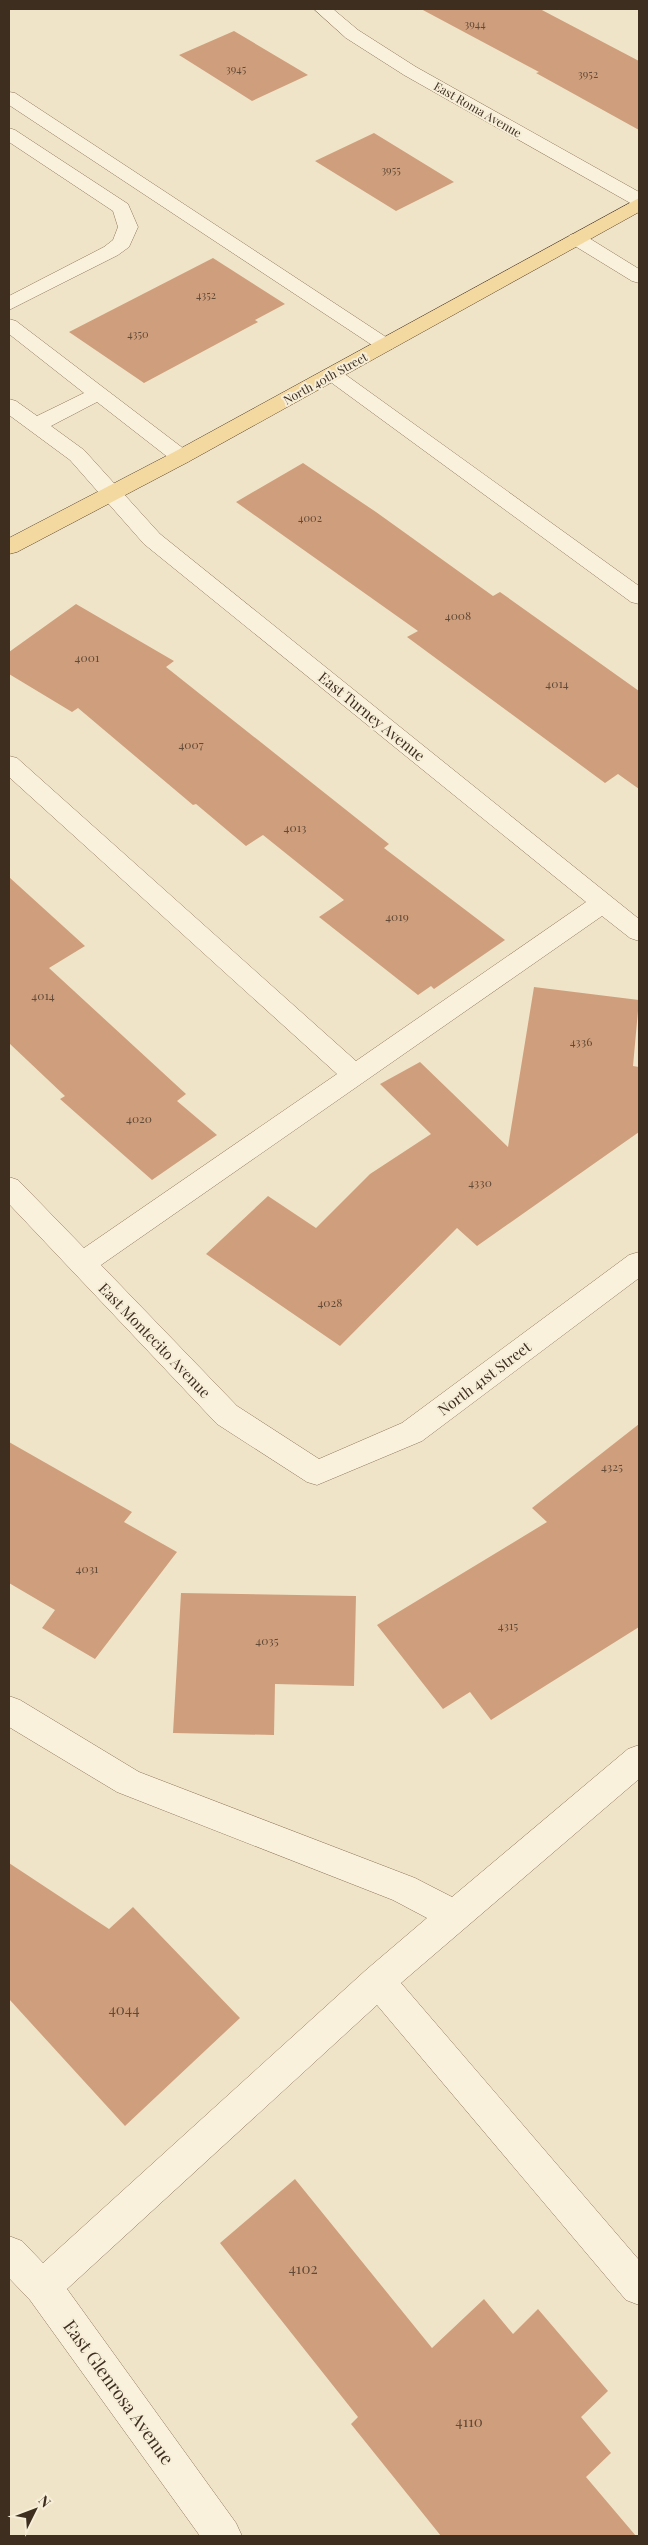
<svg xmlns="http://www.w3.org/2000/svg" width="648" height="2545" font-family="'Playfair Display',serif">
	<style>
		.building { fill: #cf9f7d }
		.lines { fill: none; stroke-linecap: round; stroke-linejoin: round }
		.minor-casing { stroke: #8d765c; stroke-width: 1 }
		.major-casing { stroke: #5b4430; stroke-width: 1 }
		.minor { fill: #faf1dc; fill-rule: evenodd }
		.major { fill: #f3d9a0; fill-rule: evenodd }
		.labels { text-anchor: middle; dominant-baseline: central; stroke-width: 4; stroke-linejoin: round; paint-order: stroke }
		.far-number-label { font-size: 11px; fill: #624a37 }
		.far-street-label { font-size: 12px; fill: #3d2e20; stroke: #f7eed8 }
		.number-label { font-size: 12px; fill: #624a37 }
		.street-label { font-size: 15px; fill: #3d2e20; stroke: #f7eed8 }
		.near-number-label { font-size: 15px; fill: #624a37 }
		.near-street-label { font-size: 18px; fill: #3d2e20; stroke: #f7eed8 }
	</style>
	<rect width="100%" height="100%" fill="#f0e4c8"/>
	<path class="building" d="M421 9H540L639 61V130L536 73 539 72Z
		M234 31 308 75 252 101 179 55Z
		M374 133 454 182 396 211 315 161Z
		M213 258 285 304 255 320 258 322 144 383 69 332Z
		M303 463 376 512 493 596 500 592 639 691V789L618 774 605 783 407 637 418 631 236 502Z
		M76 604 174 661 166 667 389 844 384 848 505 940 434 989 431 986 418 995 319 917 344 900 263 835 246 846 196 804 193 805 78 708 72 712 9 674V652Z
		M9 877 85 946 49 968 186 1094 177 1101 217 1135 152 1180 60 1099 65 1096 9 1043Z
		M534 987 639 1000 633 1066 639 1067V1132L477 1246 457 1228 340 1346 206 1254 268 1196 316 1228 370 1174 431 1134 380 1084 420 1062 508 1147Z
		M639 1424V1627L491 1720 470 1692 443 1709 377 1625 547 1522 532 1508Z
		M9 1442 132 1512 124 1522 177 1552 95 1659 42 1628 55 1610 9 1583Z
		M181 1593 356 1596 354 1686 275 1684 274 1735 173 1733Z
		M9 1863 109 1929 133 1907 240 2018 125 2126 9 1999Z
		M295 2179 432 2348 484 2299 513 2334 538 2309 608 2391 581 2417 611 2453 586 2477 636 2536H441L351 2424 358 2417 220 2243Z"/>
	<g class="lines">
		<g class="minor-casing">
			<path id="minor" d="M314 9H333L358 30 416 67 639 192V206L632 204 404 75 346 38Z
				M9 92 15 93 392 341 395 345 392 349H378L9 105Z
				M9 128 15 130 128 204 138 227 129 247 118 255 9 310V296L104 247 113 240 118 227 113 211 9 142Z
				M577 233 584 235 639 269V283L632 281 570 243 567 239 570 235Z
				M9 319 16 321 188 452 191 457 188 462 181 463 174 462 97 402 51 426 84 450 160 534 639 919V941L630 938 602 916 101 1265 237 1406 319 1459 402 1423 629 1255 639 1252V1278L422 1441 317 1485 307 1482 217 1424 9 1204V1177L18 1180 84 1248 337 1074 9 777V756L17 758 356 1061 586 902 144 544 70 460 9 415V399L16 401 37 416 84 393 9 334Z
				M332 368 339 370 639 586V604L631 602 325 378 322 374 325 370Z
				M9 1696 20 1700 139 1772 415 1878 452 1897 628 1749 639 1745V1779L401 1983 639 2260V2305L626 2300 377 2005 67 2289 236 2523 242 2536H200L30 2300 9 2278V2236L22 2241 43 2263 366 1970 427 1918 393 1900 117 1792 9 1727Z"/>
		</g>
		<g class="major-casing">
			<path id="major" d="M639 198V212L188 462 17 552 9 554V538L174 452Z"/>
		</g>
		<use href="#minor" class="minor"/>
		<use href="#major" class="major"/>
	</g>
	<g class="labels">
		<g class="far-number-label">
			<text x="475" y="23">3944</text>
			<text x="236" y="68">3945</text>
			<text x="588" y="73">3952</text>
			<text x="391" y="169">3955</text>
			<text x="206" y="294">4352</text>
			<text x="138" y="333">4350</text>
			<text x="310" y="517">4002</text>
		</g>
		<g class="far-street-label">
			<text transform="translate(478 109) rotate(30)">East Roma Avenue</text>
			<text transform="translate(325 378) rotate(-29)">North 40th Street</text>
		</g>
		<g class="number-label">
			<text x="458" y="615">4008</text>
			<text x="87" y="657">4001</text>
			<text x="557" y="683">4014</text>
			<text x="191" y="744">4007</text>
			<text x="295" y="827">4013</text>
			<text x="397" y="916">4019</text>
			<text x="43" y="995">4014</text>
			<text x="581" y="1041">4336</text>
			<text x="139" y="1118">4020</text>
			<text x="480" y="1182">4330</text>
			<text x="330" y="1302">4028</text>
			<text x="612" y="1466">4325</text>
			<text x="87" y="1568">4031</text>
			<text x="508" y="1625">4315</text>
			<text x="267" y="1640">4035</text>
		</g>
		<g class="street-label">
			<text transform="translate(372 716) rotate(39)">East Turney Avenue</text>
			<text transform="translate(155 1340) rotate(46)">East Montecito Avenue</text>
			<text transform="translate(484 1378) rotate(-37)">North 41st Street</text>
		</g>
		<g class="near-number-label">
			<text x="124" y="2009">4044</text>
			<text x="303" y="2268">4102</text>
			<text x="469" y="2421">4110</text>
		</g>
		<g class="near-street-label">
			<text transform="translate(119 2392) rotate(54)">East Glenrosa Avenue</text>
		</g>
	</g>
	<rect width="648" height="2545" fill="none" stroke="#3d2e20" stroke-width="20"/>
	<g transform="translate(35 2510) rotate(48)" stroke="#f7eed8" stroke-width="4" paint-order="stroke">
	<path d="M0-4L9 19L0 12L-9 19Z" fill="#3d2e20"/>
	<text y="-8" font-size="14" font-weight="bold" text-anchor="middle" fill="#3d2e20">N</text>
	</g>
</svg>
